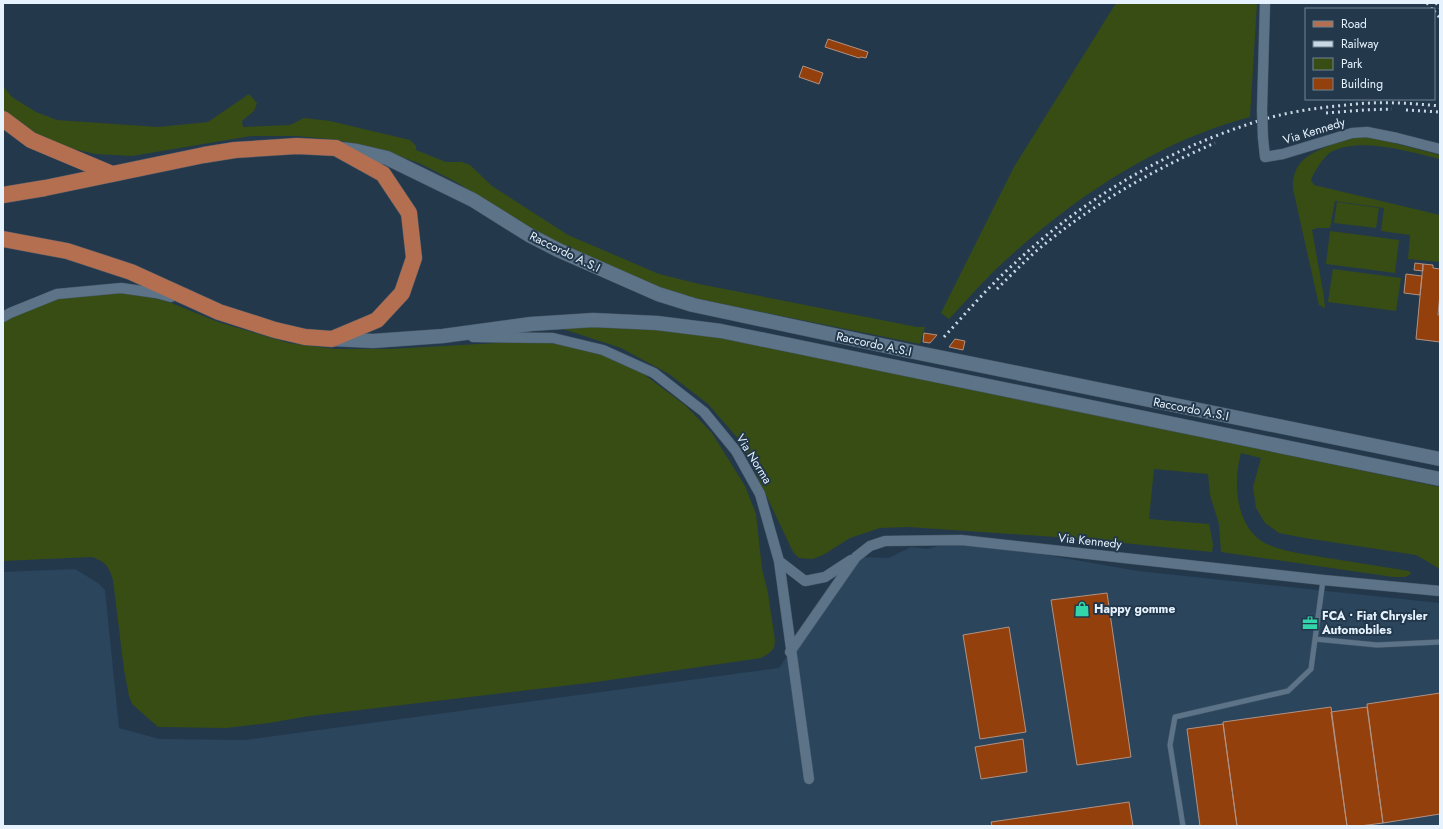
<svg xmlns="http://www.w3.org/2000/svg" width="1443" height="829" font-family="Jost,sans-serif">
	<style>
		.built { fill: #2b455c }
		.green { fill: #384d14 }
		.building { fill: #94400d; stroke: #b09284 }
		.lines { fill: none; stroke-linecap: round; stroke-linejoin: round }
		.lane-casing { stroke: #445666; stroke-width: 6 }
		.street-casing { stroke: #445666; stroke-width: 11 }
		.secondary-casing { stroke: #445666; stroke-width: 15 }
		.primary-casing { stroke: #445666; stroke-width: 17 }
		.lane { stroke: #5c7388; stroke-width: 5 }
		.street { stroke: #5c7388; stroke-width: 10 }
		.secondary { stroke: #5c7388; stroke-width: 14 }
		.primary { stroke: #b46e50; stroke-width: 16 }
		.rail { stroke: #c9d8e5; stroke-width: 3; stroke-dasharray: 2 4; stroke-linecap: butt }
		.street-bridge-casing { stroke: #445666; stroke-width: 11; stroke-linecap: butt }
		.street-bridge { stroke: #5c7388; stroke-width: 10 }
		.labels { text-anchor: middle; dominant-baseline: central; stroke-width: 4; stroke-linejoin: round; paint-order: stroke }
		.street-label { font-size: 12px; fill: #e6f3ff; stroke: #23384b }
		.poi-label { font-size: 12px; font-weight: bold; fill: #e6f3ff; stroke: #23384b; text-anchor: start }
	</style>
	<rect width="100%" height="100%" fill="#23384b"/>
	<path class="built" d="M961 540 1138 571 1440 603V826H3V572L75 569 98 583 105 590 119 728 159 739 244 740 779 668 856 557 889 558 911 547 927 549Z"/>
	<path class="green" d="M1116 3H1257L1250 117C1154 142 1066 203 995 270 979 286 964 303 949 319L941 313 1014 167Z
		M3 86 12 97 36 112 57 120 158 127 208 122 249 94 257 103 254 111 242 121 243 127 290 125 304 118 330 121 410 140 416 146V150L446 162H462L470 165 492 186 568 235 659 274 699 284 917 327H925L920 344 697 299 657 287 549 240 456 182 421 164 391 153 338 140 296 136H251L132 156 95 154 60 146 23 128 3 116Z
		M1361 137 1378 139 1440 155V159C1409 152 1364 137 1333 151 1325 154 1314 172 1311 180L1314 185 1440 215V262L1408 259 1410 235 1381 231 1384 208 1335 201 1330 228H1317L1312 230 1324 297 1325 308 1319 305 1293 189C1292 162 1308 154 1331 145 1341 142 1350 138 1361 137Z
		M1337 202 1379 208 1376 228 1334 223Z
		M1330 231 1399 240 1395 273 1326 264Z
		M1333 269 1401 278 1396 311 1328 302Z
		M124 291 169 302 218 322 289 343 335 349H390L532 341 572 346 601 353 642 373 685 405 712 433 745 486 756 514 762 569 768 593 775 640 774 648 768 654 761 658 596 682 309 716 269 723 226 728 158 727 132 704 129 696 124 670 113 580C109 566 105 561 91 557L3 561V321L59 297Z
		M602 326 662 329 710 334 1440 487V569L1416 555 1305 538 1279 533 1265 523 1256 508 1253 487 1261 458 1241 453C1232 486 1236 535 1274 547 1291 553 1310 555 1328 558 1355 562 1382 567 1409 571L1411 574 1405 577H1393L1221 552 1219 524 1210 495 1208 474 1154 469 1149 519 1209 524 1213 544 1212 552 1084 539 908 527 880 528 850 538 823 555 813 559 799 558 793 552 741 442 708 404 669 374 621 348 560 328Z"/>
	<path class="building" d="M828 39 868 52 866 58 861 57 859 58 825 47Z
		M803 66 823 73 819 84 799 77Z
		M1415 263 1423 264V271L1414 270Z
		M1423 264 1433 265V268L1440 269V294L1438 315H1440V342L1416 339Z
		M1406 274 1422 276 1420 295 1404 293Z
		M924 333 937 335 930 343 923 342Z
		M955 339 965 341 963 350 949 347Z
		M1107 593 1131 757 1077 765 1051 600Z
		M1009 627 1026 732 980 739 963 635Z
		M1440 693V814L1383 823 1367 704Z
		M1331 707 1347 826H1237L1223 722Z
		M1367 707 1383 823 1360 826H1347L1331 712Z
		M1223 724 1237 826H1200L1187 729Z
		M1023 739 1027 772 981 779 975 747Z
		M1129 802 1133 826H992L991 822Z"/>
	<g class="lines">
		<g class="lane-casing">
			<path id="lane" d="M1315 639 1377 645 1440 642
				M1183 826 1170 745 1175 717 1288 691 1311 669 1323 580"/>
		</g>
		<g class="street-casing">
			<path id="street" d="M1262 110 1265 3
				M1263 138 1265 157 1283 154 1352 133 1367 132 1397 138 1440 149
				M3 317 10 313 57 294 121 288 156 293 171 297
				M473 337 553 338 603 350 654 373 704 412 736 451 760 494 779 561 809 779
				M779 561 805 581 825 577 851 560
				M790 652 856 557 870 546 885 541 961 540 1323 580 1440 591"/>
		</g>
		<g class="secondary-casing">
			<path id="secondary" d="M341 149 357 151 387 158 473 200 529 235 558 250 658 294 693 305 909 351 1440 459
				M332 339 373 341 443 336 531 324 593 320 657 323 721 331 1440 479"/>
		</g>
		<g class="primary-casing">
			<path id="primary" d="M3 119 31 140 112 174
				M3 195 45 188 204 155 235 150 297 146 336 148 383 174 409 213 414 258 402 293 377 320 332 339 305 337 275 330 219 312 131 272 67 251 3 239"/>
		</g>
		<use href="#lane" class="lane"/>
		<use href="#street" class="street"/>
		<use href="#secondary" class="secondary"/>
		<use href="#primary" class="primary"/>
		<path class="rail" d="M1427 3 1432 9
			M1436 3 1440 8
			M1434 11 1440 18
			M1406 110 1440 112
			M1326 113 1364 110 1392 109
			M997 289C1009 277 1021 265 1034 253 1088 207 1150 171 1215 143
			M944 337C967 312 989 286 1015 263 1081 201 1163 152 1249 124 1280 113 1314 108 1347 105 1377 101 1409 103 1440 106"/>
		<g class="street-bridge-casing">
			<path id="street-bridge" d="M1262 110 1263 138"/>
		</g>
		<use href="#street-bridge" class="street-bridge"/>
	</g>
	<defs>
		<g id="shop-bare" transform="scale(1.2)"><path d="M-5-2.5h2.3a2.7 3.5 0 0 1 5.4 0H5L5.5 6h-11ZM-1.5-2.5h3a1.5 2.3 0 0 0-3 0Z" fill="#32d4a9" stroke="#23384b" stroke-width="2.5" paint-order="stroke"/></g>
		<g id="office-bare" transform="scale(1.2)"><path d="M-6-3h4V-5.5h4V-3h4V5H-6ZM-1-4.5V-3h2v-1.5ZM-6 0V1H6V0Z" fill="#32d4a9" stroke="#23384b" stroke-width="2.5" paint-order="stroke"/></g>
	</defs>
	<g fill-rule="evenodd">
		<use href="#shop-bare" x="1082" y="609"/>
		<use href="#office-bare" x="1310" y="623"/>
	</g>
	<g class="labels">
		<g class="street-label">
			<text transform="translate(1314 131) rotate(-17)">Via Kennedy</text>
			<text transform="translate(565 252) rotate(26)">Raccordo A.S.I</text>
			<text transform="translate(874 344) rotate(12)">Raccordo A.S.I</text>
			<text transform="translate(1191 409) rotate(11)">Raccordo A.S.I</text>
			<text transform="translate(754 459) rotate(58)">Via Norma</text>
			<text transform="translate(1090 541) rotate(6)">Via Kennedy</text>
		</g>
		<g class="poi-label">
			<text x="1094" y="609">Happy gomme</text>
			<text x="1322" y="616">FCA • Fiat Chrysler<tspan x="1322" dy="14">Automobiles</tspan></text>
		</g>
	</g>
	<rect width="1443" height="829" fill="none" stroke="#e6f3ff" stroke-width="8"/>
	<rect x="1305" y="8" width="130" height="92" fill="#23384b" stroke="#718393"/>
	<rect x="1313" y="21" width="20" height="6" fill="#b46e50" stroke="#718393"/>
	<text x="1341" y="28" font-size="12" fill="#e6f3ff">Road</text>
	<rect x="1313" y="41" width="20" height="6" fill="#c9d8e5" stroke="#718393"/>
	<text x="1341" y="48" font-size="12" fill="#e6f3ff">Railway</text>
	<rect x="1313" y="58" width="20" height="12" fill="#384d14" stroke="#718393"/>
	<text x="1341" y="68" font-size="12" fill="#e6f3ff">Park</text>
	<rect x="1313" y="78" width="20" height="12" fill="#94400d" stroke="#718393"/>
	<text x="1341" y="88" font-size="12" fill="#e6f3ff">Building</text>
</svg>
